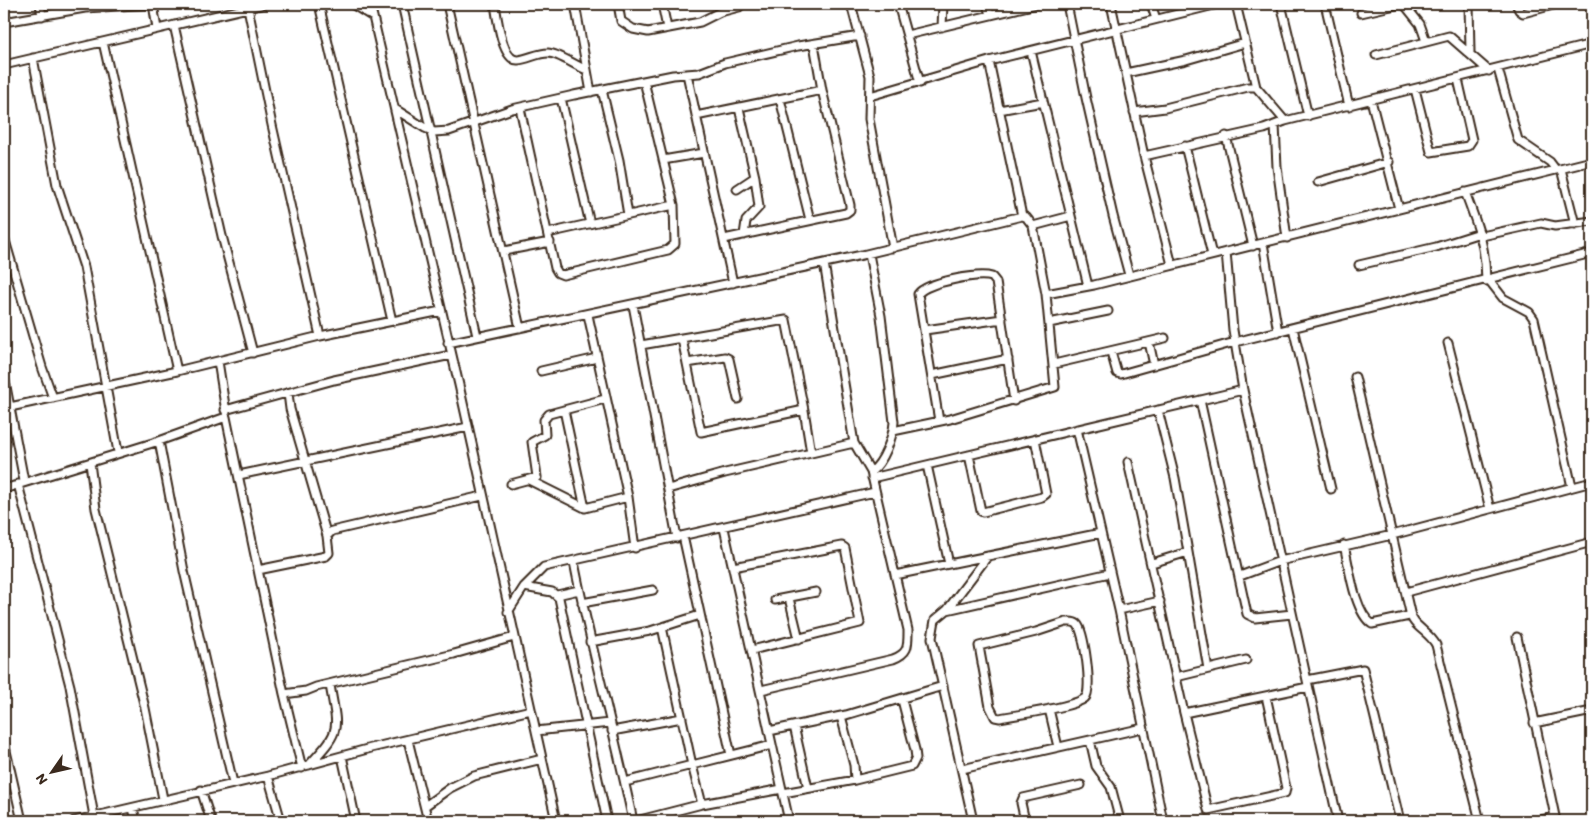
<svg xmlns="http://www.w3.org/2000/svg" width="1596" height="825" font-family="Itim,sans-serif">
	<style>
		.lines { fill: none; stroke-linecap: round; stroke-linejoin: round }
		.minor-casing { stroke: #3b2a1e; stroke-width: 11 }
		.minor { stroke: #fff; stroke-width: 7 }
	</style>
	<rect width="100%" height="100%" fill="#fff"/>
	<filter id="ink" filterUnits="userSpaceOnUse"><feTurbulence type="fractalNoise" baseFrequency=".02" numOctaves="2"/><feDisplacementMap in="SourceGraphic" scale="10" xChannelSelector="R" yChannelSelector="G"/><feConvolveMatrix kernelMatrix="1 2 1 2 8 2 1 2 1" color-interpolation-filters="sRGB"/></filter>
	<g filter="url(#ink)">
		<g class="lines">
			<g class="minor-casing">
				<path id="minor" d="M40 4 42 16
					M153 4 157 29
					M319 4 392 321
					M352 4 373 17
					M370 4 459 385 556 821
					M402 4 477 336
					M447 4 520 328
					M495 4C497 17 502 61 518 60 528 59 538 53 548 53 558 53 576 66 587 70
					M575 4 591 92
					M618 4 621 21 633 29 648 32 700 22 720 12 739 7 742 4
					M662 4 667 28
					M851 4 870 76 869 119 893 248
					M898 4 920 83
					M987 4 990 15
					M1067 4 1086 98 1113 216 1129 275
					M1111 4 1144 156 1172 265
					M1151 4 1156 19
					M1236 4 1256 87
					M1281 4 1308 116
					M1325 4 1349 106
					M1404 4 1420 24 1426 41
					M1469 4 1470 52
					M1516 4 1519 10 1523 13 1557 4
					M248 8 272 125 320 336
					M1361 13 1400 4
					M4 22 85 8 153 4
					M174 25 222 236 253 353
					M942 27 943 4
					M907 35 1037 4
					M103 42 177 371
					M1031 51 1088 286
					M1376 55 1449 36 1489 71
					M33 58 57 185 84 267 118 452
					M989 61 1022 216
					M4 65 265 4
					M1498 69 1518 140 1550 162 1556 170
					M1126 73 1186 60 1245 43
					M687 74 733 283
					M1415 89 1431 152 1468 146 1472 140 1458 79
					M602 90 619 160 628 215
					M870 96 989 61 1218 4
					M561 98 590 224
					M780 99 810 220
					M1371 100 1399 209
					M520 108 555 268 558 273 563 275 668 250 675 244 674 205 644 81
					M395 109 425 128 434 132 449 131 512 109 574 95 673 75 699 73 725 63 798 46 860 36
					M999 110 1043 102
					M1134 112 1165 108 1248 87H1256L1285 121
					M696 116 822 90 814 44
					M1275 125 1277 167 1287 238
					M1226 136 1253 246
					M1185 146 1212 255
					M1144 156 1264 129 1285 121 1592 44
					M663 160 704 153
					M1561 169 1575 224
					M1318 182 1389 162
					M737 189 755 177 739 108
					M1465 192C1477 224 1486 246 1486 281
					M1033 226 1071 216
					M548 233 674 205
					M744 235 746 221 759 207 755 177
					M1482 236 1541 223 1555 226 1592 221
					M4 237 42 367 53 398
					M724 239 846 213 850 210V205L822 90
					M1263 243 1278 332
					M504 251 550 242
					M1226 252 1233 330 1243 390 1338 821
					M869 254 881 316 894 422C893 437 884 462 871 472
					M1359 265 1436 247 1480 233
					M1489 280 1503 298 1529 312 1534 319 1572 487
					M1046 294 1094 285 1592 161
					M633 305 677 538
					M588 315 628 497 635 548
					M1049 323 1108 311
					M1293 328 1331 489
					M925 330 1002 319
					M682 339 701 432 804 410 811 453
					M1149 342 1154 365
					M448 343 862 255 1022 216 1026 217 1033 226 1046 294 1055 387 950 419 893 431
					M1448 343 1490 509
					M641 345 786 320 804 410
					M1111 352 1117 373 1121 374 1235 342 1592 253
					M218 361 226 412
					M687 363 725 357 729 359 738 399
					M1054 364 1165 338
					M541 371 597 358
					M932 375 1008 359
					M4 376 24 481
					M288 393 290 409 327 536
					M1200 400 1247 614 1255 618 1292 614
					M10 407 177 371 320 336 441 311
					M225 410 334 380 451 355
					M564 410 585 508
					M939 421 918 294C927 282 978 273 992 277L996 282 1014 401
					M1077 429 1119 610 1163 821
					M159 441 184 571 233 783
					M969 455 981 511 983 512 1042 497 1046 494 1035 439
					M1128 462 1184 713 1208 810 1285 793 1286 788 1266 696
					M90 463 96 509 145 708 163 799
					M927 465 949 564
					M239 475 468 427
					M872 478 1243 390
					M529 480 585 508 628 497
					M18 484 70 686 94 816
					M511 484 537 477 532 442 545 435 544 420 549 414 605 399
					M4 489 159 441 226 417 284 694 302 768
					M668 489 725 473 854 443
					M724 528 789 821
					M683 536 731 755
					M1344 545C1349 565 1354 612 1372 624L1409 616 1410 612 1355 377
					M1188 552 1208 669
					M574 562C591 649 615 734 633 821
					M1152 563 1188 552 1175 478 1158 410
					M733 567 842 546 845 548 860 623 752 650
					M258 570 326 556 329 553 327 536 332 531 482 496
					M895 575 1101 533
					M1240 576 1280 561 1392 535 1592 482
					M524 587 552 592 559 598 607 821
					M1406 592 1592 542
					M557 595 579 590
					M789 598 799 639
					M775 600 816 592
					M582 603 653 590
					M947 610 988 556
					M1119 610 1160 601
					M508 612 524 587 544 567 875 492
					M1410 612C1412 627 1429 631 1436 645L1480 821
					M1066 622C1070 622 1074 621 1077 624 1084 630 1093 692 1085 698 1073 708 1018 714 1000 718L995 717 990 707 979 646 1036 632Z
					M1517 637 1556 821
					M590 642 650 631 700 615
					M1176 677 1246 660
					M1307 680 1363 669 1400 821
					M761 690 893 659C909 653 908 646 908 630L871 472 854 443 824 263
					M284 694 306 691 316 687 454 654 514 637
					M1049 709 1058 747
					M1184 713 1308 687
					M841 716 854 765 855 780
					M1534 723 1592 711
					M794 726 808 788
					M536 731 610 723
					M612 731 682 718
					M769 731 846 715 943 686
					M408 740 428 821
					M1090 740 1096 766 1111 787 1120 821
					M4 742 22 821
					M342 756 356 821
					M309 765C342 729 338 732 330 685
					M962 769 1143 728
					M268 776 281 821
					M625 782 692 765 662 627
					M201 790 211 821
					M783 793 855 780 912 766 916 758 915 750 902 700
					M702 804 782 789
					M425 806 450 788 474 776 542 759
					M133 808 136 821
					M74 821 268 776 371 748 531 710
					M636 821 702 804 692 765 772 745
					M973 821 932 638 935 620 947 610 1110 573
					M1025 821 1021 803 1023 798 1081 785
					M1536 821 1555 817"/>
			</g>
			<use href="#minor" class="minor"/>
		</g>
	</g>
	<rect width="1596" height="825" fill="none" stroke="#fff" stroke-width="20"/>
	<rect x="10" y="10" width="1576" height="805" fill="none" stroke="#3b2a1e" stroke-width="2" filter="url(#ink)"/>
	<g transform="translate(52 772) rotate(236)" stroke="#ffffff" stroke-width="4" paint-order="stroke">
	<path d="M0-4L9 19L0 12L-9 19Z" fill="#3b2a1e"/>
	<text y="-8" font-size="14" font-weight="bold" text-anchor="middle" fill="#3b2a1e">N</text>
	</g>
</svg>
